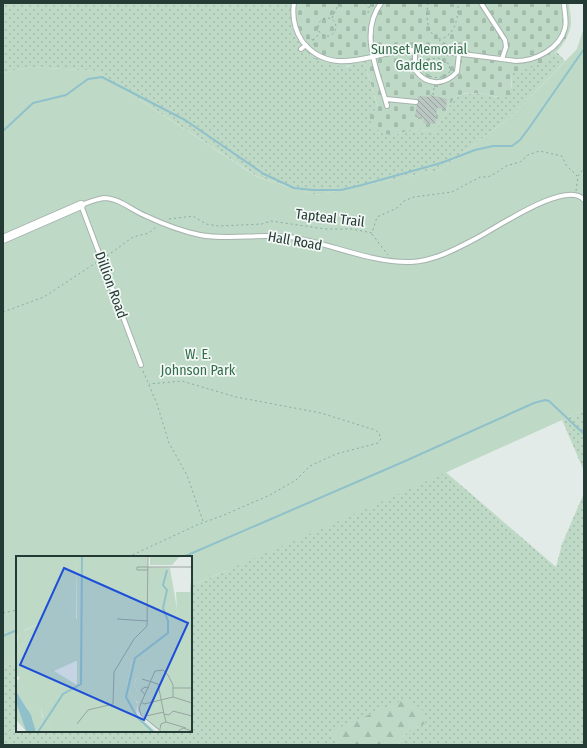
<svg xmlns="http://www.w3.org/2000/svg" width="587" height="748" font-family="'Fira Sans Condensed',sans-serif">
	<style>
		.grass { fill: url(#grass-dots) }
		.forest { fill: url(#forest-firs) }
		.cemetery { fill: url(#cemetery-stones) }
		.green { fill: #bedac6 }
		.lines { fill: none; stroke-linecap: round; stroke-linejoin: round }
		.stream { stroke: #90c1cb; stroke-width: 2 }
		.building { fill: url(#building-back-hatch) }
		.service-casing { stroke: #a6b3af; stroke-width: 6 }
		.minor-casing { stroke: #a6b3af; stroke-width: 10 }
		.path { stroke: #87aca1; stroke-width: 1; stroke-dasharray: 2 3; stroke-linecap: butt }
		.service { stroke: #fff; stroke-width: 4 }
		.minor { stroke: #fff; stroke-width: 8 }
		.labels { text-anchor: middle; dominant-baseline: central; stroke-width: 3.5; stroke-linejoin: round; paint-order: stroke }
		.park-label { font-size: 14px; fill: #326e4a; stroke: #f3f8f6 }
		.street-label { font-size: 14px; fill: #243b35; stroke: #f3f8f6 }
		.inset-river { fill: none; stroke: #90c1cb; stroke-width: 2 }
		.inset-road { fill: none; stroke: #97a5a0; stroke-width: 1 }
		.view { fill: #1d4ed8; fill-opacity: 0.15; stroke: #1d4ed8; stroke-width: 2 }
		.inset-edge { fill: none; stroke: #243b35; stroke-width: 2 }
	</style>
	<defs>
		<pattern id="grass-dots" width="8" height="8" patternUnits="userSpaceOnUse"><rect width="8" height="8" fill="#bedac6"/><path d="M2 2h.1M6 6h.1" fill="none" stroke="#a3bcab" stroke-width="1.8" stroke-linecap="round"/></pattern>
		<pattern id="forest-firs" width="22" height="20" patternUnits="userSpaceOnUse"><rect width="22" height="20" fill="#bedac6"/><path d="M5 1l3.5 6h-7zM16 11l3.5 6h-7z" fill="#a3bcab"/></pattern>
		<pattern id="cemetery-stones" width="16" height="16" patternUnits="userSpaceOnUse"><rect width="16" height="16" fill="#bedac6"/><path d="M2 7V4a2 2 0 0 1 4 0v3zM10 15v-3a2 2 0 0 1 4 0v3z" fill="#a3bcab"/></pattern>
		<pattern id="building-back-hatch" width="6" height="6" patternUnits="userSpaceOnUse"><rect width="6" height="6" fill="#b9c6c1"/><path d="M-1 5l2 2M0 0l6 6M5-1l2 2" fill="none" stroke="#96a29e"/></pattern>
	</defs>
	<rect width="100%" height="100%" fill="#e3ebe8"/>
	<path class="grass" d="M3 3H292V27L298 40 307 51 347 67 364 61 378 108 395 135 409 130 435 131 454 98C467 90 484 94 498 97L512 87V74L517 70 537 65 557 52 565 61 512 116 440 170 316 195 258 177 96 71 30 67 3 73Z
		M319 363 556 567 562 544 584 493V745H398C405 732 411 727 425 724L329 732 338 745H3V668L17 662V731H191V586L228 570 208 515 17 557Z
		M584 410V471L562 420Z"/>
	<path class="forest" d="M405 699 422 709 426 724C411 727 405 732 398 745H338L329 732Z"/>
	<path class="cemetery" d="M292 3H569C569 9 571 15 571 22 570 41 553 59 535 66 527 69 519 69 512 74L511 93 505 98C488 96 469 88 454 98L435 131 409 130 395 135 384 134 372 126 369 115 378 107 364 61C359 63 352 66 346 66 309 69 289 36 292 3Z"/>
	<path class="green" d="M584 27V410L328 526 191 586V557H17V662L3 668V73L30 67 96 71 257 177 316 195 440 170 512 116 577 49Z"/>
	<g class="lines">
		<path class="stream" d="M3 131 33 103 66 95 88 79 102 77 185 120 264 174 294 188 313 190H341L362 185 441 163 475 150 493 146H512L520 140 529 128 584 49
			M183 557 403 462 534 403 545 400 549 401 584 434
			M3 636 17 630"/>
	</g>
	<path class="building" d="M430 95 447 99 446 109 437 108 435 124 423 123 424 118 415 117 418 96 430 97Z"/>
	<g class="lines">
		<g class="service-casing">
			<path id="service" d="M294 3C292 16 295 30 302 41 333 81 376 49 416 50 449 51 483 57 516 61 535 61 560 49 565 28 567 20 564 11 564 3
				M381 3C358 34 379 73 387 106
				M481 3 505 40 506 47 502 59
				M301 49 306 45
				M415 50V70C427 86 444 86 457 72L459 54
				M386 99 416 102
				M141 365 81 205C89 202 96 199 104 198 119 198 133 211 146 216 163 224 181 231 200 235 231 241 264 232 296 238 334 245 372 263 411 262 433 261 454 250 473 240 492 231 567 178 584 200"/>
		</g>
		<g class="minor-casing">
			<path id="minor" d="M3 239 81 205"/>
		</g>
		<path class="path" d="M364 3 368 7
			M428 3C426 15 426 35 440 39 455 36 459 16 458 3
			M368 13 369 7 374 5
			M332 18 339 3
			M318 27a9 9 0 1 1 18 0a9 9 0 1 1-18 0Z
			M307 38 313 40 314 45
			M313 40 320 33
			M439 46 440 40
			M438 58 449 64 450 71C444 82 421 79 422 64L429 59Z
			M433 95 434 88
			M578 176 584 168
			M169 219 193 216 206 224 219 226 262 224 271 221 325 229H352L372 233 377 217 397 208 404 201 414 197 452 192 480 177H488L496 173 506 166 520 162 528 155 539 151 562 156 566 165 578 177 576 191
			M372 234 388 255
			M107 256 133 237 149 233 156 227
			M3 312 44 297 97 262
			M143 371 157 404 169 443 187 475 203 521
			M128 557 197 525 224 515 270 495 296 480 310 466 336 454 378 443 381 439 379 433 375 430 321 413 236 397 182 381 149 384
			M3 613 17 610"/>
		<use href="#service" class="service"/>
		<use href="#minor" class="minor"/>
	</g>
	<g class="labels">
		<g class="park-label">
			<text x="419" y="49">Sunset Memorial<tspan x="419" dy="16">Gardens</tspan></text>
			<text x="198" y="354">W. E.<tspan x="198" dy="16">Johnson Park</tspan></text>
		</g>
		<g class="street-label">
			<text transform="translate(330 218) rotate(7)">Tapteal Trail</text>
			<text transform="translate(295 241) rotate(10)">Hall Road</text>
			<text transform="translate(111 285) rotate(70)">Dillion Road</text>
		</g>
	</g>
	<g transform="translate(16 556)">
		<rect width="176" height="176" fill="#e3ebe8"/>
		<path d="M0 0H61L60 63 128 0 71 104 60 105 38 115 61 129V141L91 176H37L32 165 27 162 25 151 11 152 0 135V126L4 122 0 119V101L12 78H19L20 84 24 68 10 73 0 80ZM176 12V131H157L135 123 120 122 118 129 122 136 118 143 122 148 120 156 111 127 116 105 123 97 153 78 161 53 160 36H174ZM0 146 6 158 11 176 0 164Z" fill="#bedac6"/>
		<path d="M26 67V82L20 84 19 78H12L0 101 2 77ZM21 149 25 151 26 161 32 165 37 176H20L11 152 20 151Z" fill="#bedac6"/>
		<path d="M148 114 158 131H176V176H145L122 155V146L118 143 122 135 118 129 121 121 134 123 137 117Z" fill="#bedac6"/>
		<path d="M61 0H131V11L154 12 161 53 158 67 153 78 123 97 116 105 111 127 121 159 140 176H61ZM134 0H164L156 9H134Z" fill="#bedac6"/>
		<path d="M0 135 15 159 20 176 10 175 0 146Z" fill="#90c1cb"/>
		<path class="inset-river" d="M22 176 47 138 65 128 66 0M137 176 121 161 110 141 119 102 152 77V65L147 52 151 34 147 29 151 14"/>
		<path class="inset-road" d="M132 14H121V11H176M101 63 132 65M126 123 142 128 148 158 153 159 157 155 176 160V174M157 132H176M129 139 125 134 129 131 133 132M125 146 128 148 157 141 176 147M130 160 148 156M150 166 170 172M61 168 72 154 97 148 98 116 118 83 131 70 132 0M144 173 145 168 150 166 148 158M146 176 125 159 123 152 139 115 147 114 152 119 157 129V141M161 176 167 172 176 175"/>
		<path class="view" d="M48 12 172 67 128 164 4 109Z"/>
		<rect width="176" height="176" class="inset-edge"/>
	</g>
	<rect width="587" height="748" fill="none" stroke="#243b35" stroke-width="8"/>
</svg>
